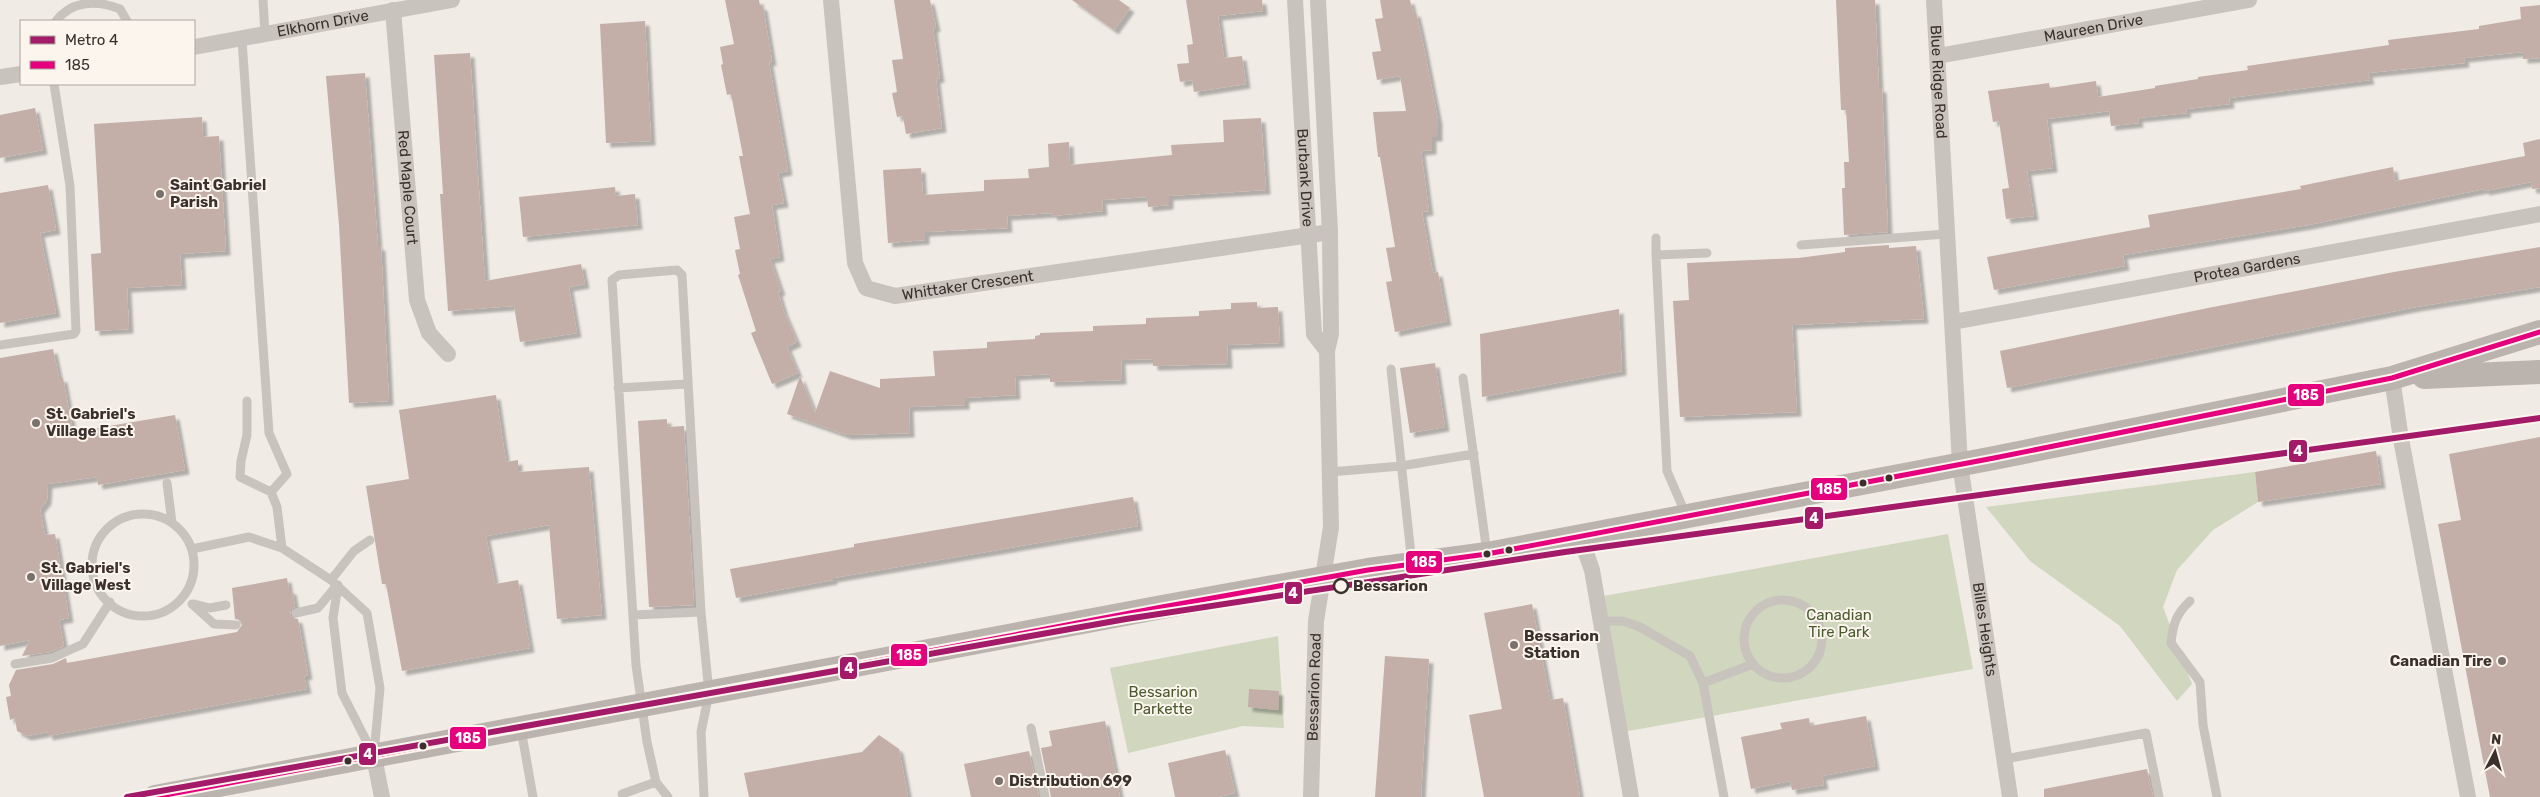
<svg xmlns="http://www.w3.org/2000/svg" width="2540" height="797" font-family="Rubik,sans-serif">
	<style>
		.green { fill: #d1d6bf }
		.building { fill: #c3afa7; filter: url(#shadow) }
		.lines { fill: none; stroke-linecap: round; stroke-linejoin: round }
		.service { stroke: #c9c3be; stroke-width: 9 }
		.minor { stroke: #c9c3be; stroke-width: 16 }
		.secondary { stroke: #bab3ae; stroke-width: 24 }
		.bus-1-casing { stroke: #fbf5ee; stroke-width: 9 }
		.bus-1 { stroke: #e5007d; stroke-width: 5 }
		.metro-1-casing { stroke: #fbf5ee; stroke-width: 10 }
		.metro-1 { stroke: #a21a68; stroke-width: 6 }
		.poi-dot { fill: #7a716c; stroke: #fbf5ee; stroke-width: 2 }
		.bus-dot { fill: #3b302b; stroke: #fbf5ee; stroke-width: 2 }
		.stop-dot { fill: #fbf5ee; stroke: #3b302b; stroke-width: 2.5 }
		.labels { text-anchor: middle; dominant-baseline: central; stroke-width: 4; stroke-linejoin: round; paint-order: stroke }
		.street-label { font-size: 15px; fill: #3b302b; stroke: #fbf5ee }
		.poi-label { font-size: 15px; font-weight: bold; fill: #3b302b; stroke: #fbf5ee; text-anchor: start }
		.stop-label { font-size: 15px; font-weight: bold; fill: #3b302b; stroke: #fbf5ee; text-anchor: start }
		.park-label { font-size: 15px; fill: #4a5a2e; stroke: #fbf5ee }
		.line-badge { stroke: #fbf5ee; stroke-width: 2 }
		.badge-label { font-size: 14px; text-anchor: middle; font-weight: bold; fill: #fff }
	</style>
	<defs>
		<filter id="shadow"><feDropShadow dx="4.5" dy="4.5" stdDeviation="1" flood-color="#0004"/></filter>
	</defs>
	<rect width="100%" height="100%" fill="#f0ebe5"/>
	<path class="green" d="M2255 472 2258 502 2213 530 2177 570 2163 607 2192 684 2177 701 2120 626 2030 561 1986 507Z
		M1948 534 1973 669 1623 732 1598 597Z
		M1278 636 1284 728 1243 726 1128 753 1110 668Z"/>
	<path class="building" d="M725 0H759L760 6H763L772 61 769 62 773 86 788 171 778 173 784 203 772 205 780 257 770 259 781 291 778 292 784 312 797 342 787 347 798 373 772 384 751 333 756 331 738 275 740 274 735 250 740 249 734 217 750 214 739 156H743L731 94 727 95 721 65 723 64 720 47 734 44Z
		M894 0H930L936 27 933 28 940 78 936 79 942 128 906 134 903 116 897 117 892 93 897 92 892 60 903 59Z
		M1072 0H1119L1130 8 1114 30Z
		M1186 0H1262L1263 11 1218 16 1224 58 1242 56 1246 84 1194 92 1192 80 1180 82 1177 64 1189 63 1187 45 1193 44Z
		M1380 0H1410L1413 13 1416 12 1423 43 1438 120V137H1432V150L1421 151 1429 211 1422 212 1433 273 1438 272 1447 321 1395 332 1386 282 1392 281 1386 248 1395 247 1380 157H1378L1373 112 1406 111 1400 76 1377 80 1372 52 1381 51 1375 19 1383 18Z
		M1836 0H1875L1879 88H1882L1888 232 1844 235 1842 188H1845L1844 162H1849L1846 110H1841Z
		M2540 5V58L2523 59V52L2464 58 2465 63 2368 73 2370 80 2229 98 2230 104 2186 109 2187 113 2138 118 2139 123 2111 126 2109 111 2047 119 2053 168 2027 171 2034 216 2006 219 2002 189 2009 188 1999 121 1993 122 1988 91 2049 83 2050 88 2096 81 2098 97 2155 88V86L2198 79V77L2248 70 2247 66 2389 45 2388 40 2479 29V26L2521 19 2520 7Z
		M645 21 651 141 606 143 600 24Z
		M470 53 485 281 581 264 585 284 569 287 577 333 520 342 514 306 448 311 440 194H443L434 55Z
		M365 73 378 246H381L389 401 349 403 339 225 326 76Z
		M35 108 43 150 0 158V115Z
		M202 117 203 137 219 136 226 251 180 254 182 285 127 288 129 329 95 331 91 254 101 253 94 124Z
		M1261 118 1266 190 1169 196V205L1148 207 1147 197 1102 200 1103 211 1053 216 1052 213 1007 216 1008 228 925 232V240L888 243 883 170 921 168 923 195 984 191V180L1029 178 1028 169 1049 167 1048 144 1069 142 1070 165 1172 155 1171 145 1224 142 1223 120Z
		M2540 139V188L2532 189 2531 182 2485 191 2484 189 2308 225 2123 255 2125 266 1994 290 1987 257 2150 227 2148 215 2301 189 2300 186 2393 167 2395 181 2525 156 2523 143Z
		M48 185 56 230 40 233 56 313 0 323V193Z
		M615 187 616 196 635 194 638 225 523 237 519 197Z
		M1889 245V248L1916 246 1924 319 1792 325 1797 412 1680 417 1673 301 1689 300 1687 263 1798 258 1845 252V248Z
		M2540 247V287L2416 307 2007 388 2000 351 2208 308 2394 272Z
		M1257 302V308L1278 307 1280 343 1227 345 1228 364 1153 366V359L1121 360 1122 380 1050 382V374L1015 376 1016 395 965 398V405L909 407 910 433 847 435 787 414 800 376 815 413 830 371 880 388V379L935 376 933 351 987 348V342L1035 339V336L1040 335V333L1093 331V326L1146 324V318L1199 316V311L1231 309V303Z
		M1619 309 1622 371 1482 397 1480 334Z
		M53 349 59 378H63L73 432 175 415 185 470 98 485 97 477 48 484 47 500 40 509 45 535 55 534 69 618 59 620 64 646 50 652 22 656 30 640 0 646V358Z
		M1435 363 1445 427 1410 433 1400 368Z
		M496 395 506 462 518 460V472L589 467 602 615 557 619 549 525 486 536 495 584 518 580 530 648 402 671 386 584H382L366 486 409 479 399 410Z
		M667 419V427L684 426 694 605 649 607 638 421Z
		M2540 437V797H2490L2438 524 2461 520 2449 454Z
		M2376 451 2381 484 2258 502 2255 472Z
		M1133 497 1138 526 833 578V580L736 598 730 569 854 547V544Z
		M287 578 289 590H292L295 607 291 609 290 614 292 618 298 619 308 675 304 676 307 689 48 736V732L27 736 17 731 15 718 10 720 6 697 11 696 9 685 16 670 53 664 66 658 67 663 237 632 242 625 240 620 235 619 232 588Z
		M1532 604 1550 700 1563 698 1580 797H1484L1469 715 1502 709 1484 613Z
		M1385 656 1429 659 1421 797H1375Z
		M1249 689 1279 691 1278 710 1248 707Z
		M1866 716 1875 766 1822 776 1824 785 1792 790 1790 781 1751 789 1741 737 1782 729 1780 723 1809 718 1810 726Z
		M1105 721 1120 797H1051L1041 748 1052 746 1049 731Z
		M879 735 899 749 908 797H749L744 773 862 752Z
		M1225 750 1235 793 1218 797H1175L1168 763Z
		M1029 751 1039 797H971L964 764Z
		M2147 769 2153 797H2044V789Z"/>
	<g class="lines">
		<path class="service" d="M263 0 265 35
			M56 21C72 0 97 0 120 9L127 21
			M242 40 269 433 287 474 271 492 240 477 241 461 247 435V401
			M1656 238V255
			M1801 245 1946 234
			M0 345 74 334 76 331 70 186 54 84
			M1391 369 1412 564
			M1463 378 1487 553
			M618 388 687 384
			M1330 472 1401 466 1474 454
			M167 483 172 523
			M271 492 277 507 282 548
			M92 565a51 51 0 1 1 102 0a51 51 0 1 1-102 0Z
			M1686 515 1667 471 1656 255 1707 253
			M192 549 249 537 282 548 331 580 367 613 380 688 374 754
			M331 580 354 551 370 540
			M338 585 333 618 342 693 373 754
			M1744 639a39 39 0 1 1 78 0a39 39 0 1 1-78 0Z
			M2190 601C2176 614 2173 624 2171 643L2200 682 2203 725 2217 797
			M192 604 214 624 236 625
			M194 604 210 608 226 605
			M296 613 318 608 337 585
			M633 615 701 612
			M1601 621H1623L1640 627 1690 656 1703 683 1724 797
			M15 664 52 658 83 644 110 602
			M1703 683 1753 664
			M1031 728 1045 797
			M521 729 533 797
			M2005 759 2146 733 2159 797
			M622 794 656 782
			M668 797 656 782 647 742 636 665 612 280 619 275 677 270 682 275 701 612 709 693 701 732 704 797"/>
		<g class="minor">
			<path id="s1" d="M831 0 855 263 866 288 895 296 1330 232"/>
			<path id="s2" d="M1295 0 1314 334 1327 351"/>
			<path id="s3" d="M1934 0 1960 464 2010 797"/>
			<path id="s4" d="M393 10 417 300 429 333 448 354"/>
			<path id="s5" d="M194 47 452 0"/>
			<path id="s6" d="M1938 56 2249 0"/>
			<path d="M0 77 21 74"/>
			<path id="s7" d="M1953 322 2540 214"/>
			<path d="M2392 378 2401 439 2468 797"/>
			<path d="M1580 536 1592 570 1631 797"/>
			<path d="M374 757 382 797"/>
			<path id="s8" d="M1311 797 1316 621 1331 527 1327 351 1331 334 1330 232 1318 0"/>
		</g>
		<path class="secondary" d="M2424 377 2540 372
			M155 797 1162 607 1368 570 1487 554 1994 458 2392 378 2540 332"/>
		<g class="bus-1-casing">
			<path id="bus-1" d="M155 797 1162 607 1368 570 1487 554 1994 458 2392 378 2540 332"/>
		</g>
		<use href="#bus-1" class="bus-1"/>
		<g class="metro-1-casing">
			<path id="metro-1" d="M127 797 1126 619 1565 552 2540 418"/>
		</g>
		<use href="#metro-1" class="metro-1"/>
	</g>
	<g class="poi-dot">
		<circle cx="160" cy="194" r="5"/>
		<circle cx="36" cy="423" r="5"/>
		<circle cx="31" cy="577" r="5"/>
		<circle cx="1514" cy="645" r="5"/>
		<circle cx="2502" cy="661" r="5"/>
		<circle cx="999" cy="781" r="5"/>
	</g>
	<g class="bus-dot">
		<circle cx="1889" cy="478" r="4.5"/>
		<circle cx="1863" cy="483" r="4.5"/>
		<circle cx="1509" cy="550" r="4.5"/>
		<circle cx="1487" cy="554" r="4.5"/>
		<circle cx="423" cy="746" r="4.5"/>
		<circle cx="348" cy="761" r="4.5"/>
	</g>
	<circle class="stop-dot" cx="1341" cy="586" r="7"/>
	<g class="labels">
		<g class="street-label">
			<text stroke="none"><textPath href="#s5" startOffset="131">Elkhorn Drive</textPath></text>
			<text stroke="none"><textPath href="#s6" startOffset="158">Maureen Drive</textPath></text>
			<text stroke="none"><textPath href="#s3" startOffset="82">Blue Ridge Road</textPath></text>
			<text stroke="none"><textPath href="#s2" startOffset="178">Burbank Drive</textPath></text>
			<text stroke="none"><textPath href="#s4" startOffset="178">Red Maple Court</textPath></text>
			<text stroke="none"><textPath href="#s7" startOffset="299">Protea Gardens</textPath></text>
			<text stroke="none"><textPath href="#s1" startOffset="395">Whittaker Crescent</textPath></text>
			<text stroke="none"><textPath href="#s3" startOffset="632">Billes Heights</textPath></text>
			<text stroke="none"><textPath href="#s8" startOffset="110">Bessarion Road</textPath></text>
		</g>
		<g class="poi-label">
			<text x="170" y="185">Saint Gabriel<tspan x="170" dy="17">Parish</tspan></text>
			<text x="46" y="414">St. Gabriel's<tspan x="46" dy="17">Village East</tspan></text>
			<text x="41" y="568">St. Gabriel's<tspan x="41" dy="17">Village West</tspan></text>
			<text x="1524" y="636">Bessarion<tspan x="1524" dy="17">Station</tspan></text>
			<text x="2492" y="661" text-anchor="end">Canadian Tire</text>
			<text x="1009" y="781">Distribution 699</text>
		</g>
		<g class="stop-label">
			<text x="1353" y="586">Bessarion</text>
		</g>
		<g class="park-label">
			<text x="1839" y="615">Canadian<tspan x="1839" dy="17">Tire Park</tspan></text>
			<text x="1163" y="692">Bessarion<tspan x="1163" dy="17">Parkette</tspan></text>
		</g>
	</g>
	<g class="line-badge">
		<rect x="2287" y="383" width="38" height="24" rx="5" fill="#e5007d"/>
		<rect x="2288" y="439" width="20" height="24" rx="5" fill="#a21a68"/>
		<rect x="1810" y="477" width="38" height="24" rx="5" fill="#e5007d"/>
		<rect x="1804" y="506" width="20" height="24" rx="5" fill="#a21a68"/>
		<rect x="1405" y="550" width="38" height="24" rx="5" fill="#e5007d"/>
		<rect x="1284" y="581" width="19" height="24" rx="5" fill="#a21a68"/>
		<rect x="890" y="643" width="38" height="24" rx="5" fill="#e5007d"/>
		<rect x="839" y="656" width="19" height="24" rx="5" fill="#a21a68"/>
		<rect x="449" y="726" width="38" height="24" rx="5" fill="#e5007d"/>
		<rect x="358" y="742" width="19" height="24" rx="5" fill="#a21a68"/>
	</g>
	<g class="badge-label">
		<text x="2306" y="400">185</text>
		<text x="2298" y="456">4</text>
		<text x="1829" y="494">185</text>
		<text x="1814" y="523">4</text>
		<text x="1424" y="567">185</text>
		<text x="1293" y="598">4</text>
		<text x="909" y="660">185</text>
		<text x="849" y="673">4</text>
		<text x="468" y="743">185</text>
		<text x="368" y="759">4</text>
	</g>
	<rect x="20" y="20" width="175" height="65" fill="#fbf5ee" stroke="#aea6a0"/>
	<rect x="30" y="36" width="25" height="8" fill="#a21a68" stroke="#aea6a0"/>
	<text x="65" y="45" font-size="15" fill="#3b302b">Metro 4</text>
	<rect x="30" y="61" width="25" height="8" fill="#e5007d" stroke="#aea6a0"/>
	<text x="65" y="70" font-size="15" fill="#3b302b">185</text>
	<g transform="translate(2495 752) rotate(6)" stroke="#fbf5ee" stroke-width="4" paint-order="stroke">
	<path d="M0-4L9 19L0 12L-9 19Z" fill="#3b302b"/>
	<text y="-8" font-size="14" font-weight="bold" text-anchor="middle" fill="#3b302b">N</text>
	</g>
</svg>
